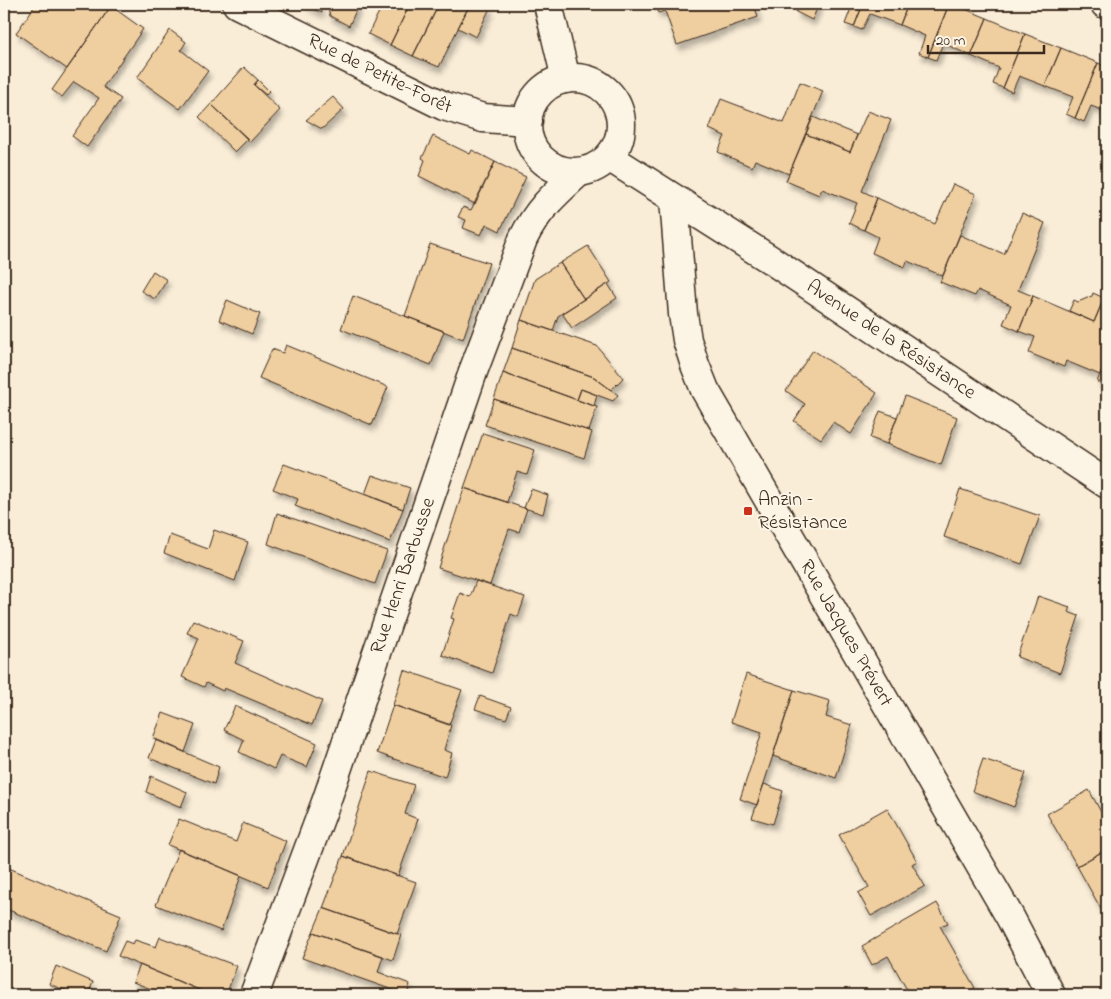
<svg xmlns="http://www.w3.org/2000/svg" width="1111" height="999" font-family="'Indie Flower',sans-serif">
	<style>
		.building { fill: #efcea0; stroke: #3b2a1e; filter: url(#shadow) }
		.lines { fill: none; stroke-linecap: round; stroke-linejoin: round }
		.minor-casing { stroke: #3b2a1e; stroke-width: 31 }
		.minor { stroke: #fcf5e5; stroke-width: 28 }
		.poi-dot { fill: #c8321e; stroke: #fcf5e5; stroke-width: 2 }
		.labels { text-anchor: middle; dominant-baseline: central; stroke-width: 4; stroke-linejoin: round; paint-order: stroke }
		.street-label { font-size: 20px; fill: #3b2a1e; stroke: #fcf5e5 }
		.poi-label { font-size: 20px; fill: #3b2a1e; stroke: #fcf5e5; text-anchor: start }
	</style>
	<defs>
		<filter id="shadow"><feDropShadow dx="3" dy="5.5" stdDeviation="2.5" flood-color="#0004"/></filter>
	</defs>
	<rect width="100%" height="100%" fill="#f9edd7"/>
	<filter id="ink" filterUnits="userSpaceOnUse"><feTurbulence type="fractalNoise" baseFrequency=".02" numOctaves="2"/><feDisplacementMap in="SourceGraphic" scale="10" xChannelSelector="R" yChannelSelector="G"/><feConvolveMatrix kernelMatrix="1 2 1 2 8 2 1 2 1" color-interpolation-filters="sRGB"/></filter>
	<g filter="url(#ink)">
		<path class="building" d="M36 4H108L111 6 67 69 16 33Z
			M304 4H320L322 13Z
			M327 4H356L357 8 349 26 330 16Z
			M383 4H410L390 45 368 34Z
			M410 4H439L413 56 390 45Z
			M439 4H470L439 67 413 56Z
			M470 4H482L490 8 476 37 458 28Z
			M655 4H710L711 6 716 4H754L758 17 677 45 665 11 658 13Z
			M799 4H819L812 20 796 12Z
			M848 4H863L854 27 845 24 852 6Z
			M863 4H908L900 25 870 14 862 30 854 27Z
			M908 4H949L928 57 919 53 925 36 900 25Z
			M949 4H953L987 18 971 56 943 43 936 60 928 57Z
			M111 6 143 29 103 87 121 99 87 147 72 136 99 98 74 82 62 97 52 90Z
			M987 18 1025 34 1003 88 993 84 999 68 971 56Z
			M170 30 186 42 181 50 208 71 180 109 137 78Z
			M1025 34 1061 48 1045 86 1019 76 1012 92 1003 88Z
			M1061 48 1098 63 1075 118 1066 114 1073 97 1045 86Z
			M1098 63 1107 67V112L1091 106 1084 122 1075 118Z
			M244 67 258 80 254 85 280 110 250 142 211 104Z
			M258 80 269 91 266 95 254 85Z
			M800 82 823 91 789 174 755 160 752 167 718 152 725 136 709 129 721 99 784 123Z
			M333 97 344 109 322 129 306 120Z
			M211 104 248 139 235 152 199 117Z
			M868 111 891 120 862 191 877 198 864 230 849 223 857 203 822 189 819 195 786 181 806 134 850 152Z
			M813 117 857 135 850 152 806 134Z
			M433 136 470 154 472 150 495 162 475 204 419 176 425 160 422 158Z
			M495 162 526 177 500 231 486 224 481 235 463 228 466 220 458 217 463 207 471 210Z
			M953 184 976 194 943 276 907 261 905 267 872 253 878 237 864 230 877 198 935 224Z
			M1022 213 1045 223 1018 290 1033 296 1019 331 1003 324 1011 305 978 290 975 296 940 282 960 235 1004 254Z
			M430 244 489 263 463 339 405 316Z
			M588 246 611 282 584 299 560 263Z
			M560 263 584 299 558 316 553 331 521 320 535 279Z
			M153 271 167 280 155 299 141 291Z
			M608 284 617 298 572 328 562 313Z
			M1107 291V357L1100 375 1066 361 1064 367 1029 353 1035 337 1019 331 1033 296 1094 322Z
			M1093 293 1104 298 1094 322 1069 311 1074 300 1078 302 1092 296Z
			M353 296 444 331 431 365 341 329Z
			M227 300 260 314 252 334 219 320Z
			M521 320 597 346 623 378 611 390 594 377 512 348Z
			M286 345 388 387 372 425 259 378 272 349 283 353Z
			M512 348 594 377 618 395 613 401 581 389 577 400 503 373Z
			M813 350 877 393 851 434 833 422 821 439 794 421 805 404 786 391Z
			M1107 357V386L1097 382Z
			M503 373 597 407 589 431 494 399Z
			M581 389 597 395 594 406 577 400Z
			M905 396 957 417 941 465 887 444Z
			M494 399 592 432 584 458 485 425Z
			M880 411 897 417 887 444 870 438Z
			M483 433 535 450 527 475 517 472 507 502 464 488Z
			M284 464 403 509 390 542 295 506 298 499 273 489Z
			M372 475 410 488 403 509 365 494Z
			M464 488 527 509 519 532 509 529 490 585 438 568Z
			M531 489 548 495 543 514 524 508Z
			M960 489 1040 516 1022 564 944 537Z
			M277 513 387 551 375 584 268 544Z
			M214 530 248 542 235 581 164 553 170 535 208 549Z
			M476 581 525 597 518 617 511 614 492 673 442 655 454 619 451 618 460 593 470 597Z
			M1038 596 1070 607 1068 612 1079 616 1060 673 1017 657Z
			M193 620 244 641 235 663 322 701 312 725 224 688 223 691 206 683 204 687 182 677 199 638 187 633Z
			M404 670 462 690 449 725 393 705Z
			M746 674 794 690 757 805 740 799 762 732 731 722Z
			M794 690 830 701 826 717 852 725 836 778 773 756Z
			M480 696 511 707 506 719 475 709Z
			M393 705 451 725 444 750 452 753 445 777 377 753Z
			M235 706 317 743 307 767 280 756 274 769 239 752 244 740 224 730Z
			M163 713 195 725 185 752 153 738Z
			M156 740 219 767 214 784 149 758Z
			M983 759 1026 773 1014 807 972 791Z
			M371 771 414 785 405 814 418 819 398 876 343 856Z
			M151 776 187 792 181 807 146 792Z
			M764 784 783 791 773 824 752 818Z
			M1089 790 1107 823V849L1077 866 1047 814Z
			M887 808 917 861 912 864 925 886 871 916 858 893 869 887 839 835Z
			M179 819 236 842 243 823 286 841 268 887 168 845Z
			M179 849 241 876 221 931 156 905Z
			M1107 849V918H1106L1077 866Z
			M343 856 416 882 397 934 323 908Z
			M4 866 121 915 106 951 4 908Z
			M937 903 948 923 940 926 975 988 962 995H910L888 956 872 965 862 946Z
			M323 908 401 935 393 960 313 932Z
			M313 932 383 956 378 972 410 984 407 995 302 958Z
			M160 937 237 966 226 995H211L118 956 125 941 133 944 135 940 156 947Z
			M140 965 211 995H148L151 989 133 982Z
			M56 966 93 982 88 995H77L49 984Z
			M735 987 759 995H732Z"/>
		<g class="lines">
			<g class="minor-casing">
				<g id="minor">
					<path id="s1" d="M237 4 444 106 483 118 528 121"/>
					<path d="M548 4 566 79"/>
					<path d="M1105 4 1107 5"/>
					<circle cx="574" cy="125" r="47"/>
					<path id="s2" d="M609 157 771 260 1107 484"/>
					<path id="s3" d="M674 199 683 314 687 340 695 365 705 390 1010 917 1051 995"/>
					<path id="s4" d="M254 995 326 802 474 369 523 239C537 210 555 194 578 173"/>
				</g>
			</g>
			<use href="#minor" class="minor"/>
		</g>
	</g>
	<rect class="poi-dot" x="743" y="506" width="10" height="10" rx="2.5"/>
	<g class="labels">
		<g class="street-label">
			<text stroke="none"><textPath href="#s1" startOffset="159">Rue de Petite-Forêt</textPath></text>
			<text stroke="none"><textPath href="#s2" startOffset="336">Avenue de la Résistance</textPath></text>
			<text stroke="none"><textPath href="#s4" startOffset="445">Rue Henri Barbusse</textPath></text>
			<text stroke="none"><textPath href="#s3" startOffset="476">Rue Jacques Prévert</textPath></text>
		</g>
		<g class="poi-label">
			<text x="758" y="500">Anzin –<tspan x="758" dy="23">Résistance</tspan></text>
		</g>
	</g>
	<rect width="1111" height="999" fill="none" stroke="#fcf5e5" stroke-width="20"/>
	<rect x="10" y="10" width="1091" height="979" fill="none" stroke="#3b2a1e" stroke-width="2" filter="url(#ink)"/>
	<path d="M928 45v8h116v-8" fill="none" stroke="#3b2a1e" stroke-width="2.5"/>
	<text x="936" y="45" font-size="15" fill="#3b2a1e" stroke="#fcf5e5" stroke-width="4" paint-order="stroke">20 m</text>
</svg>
